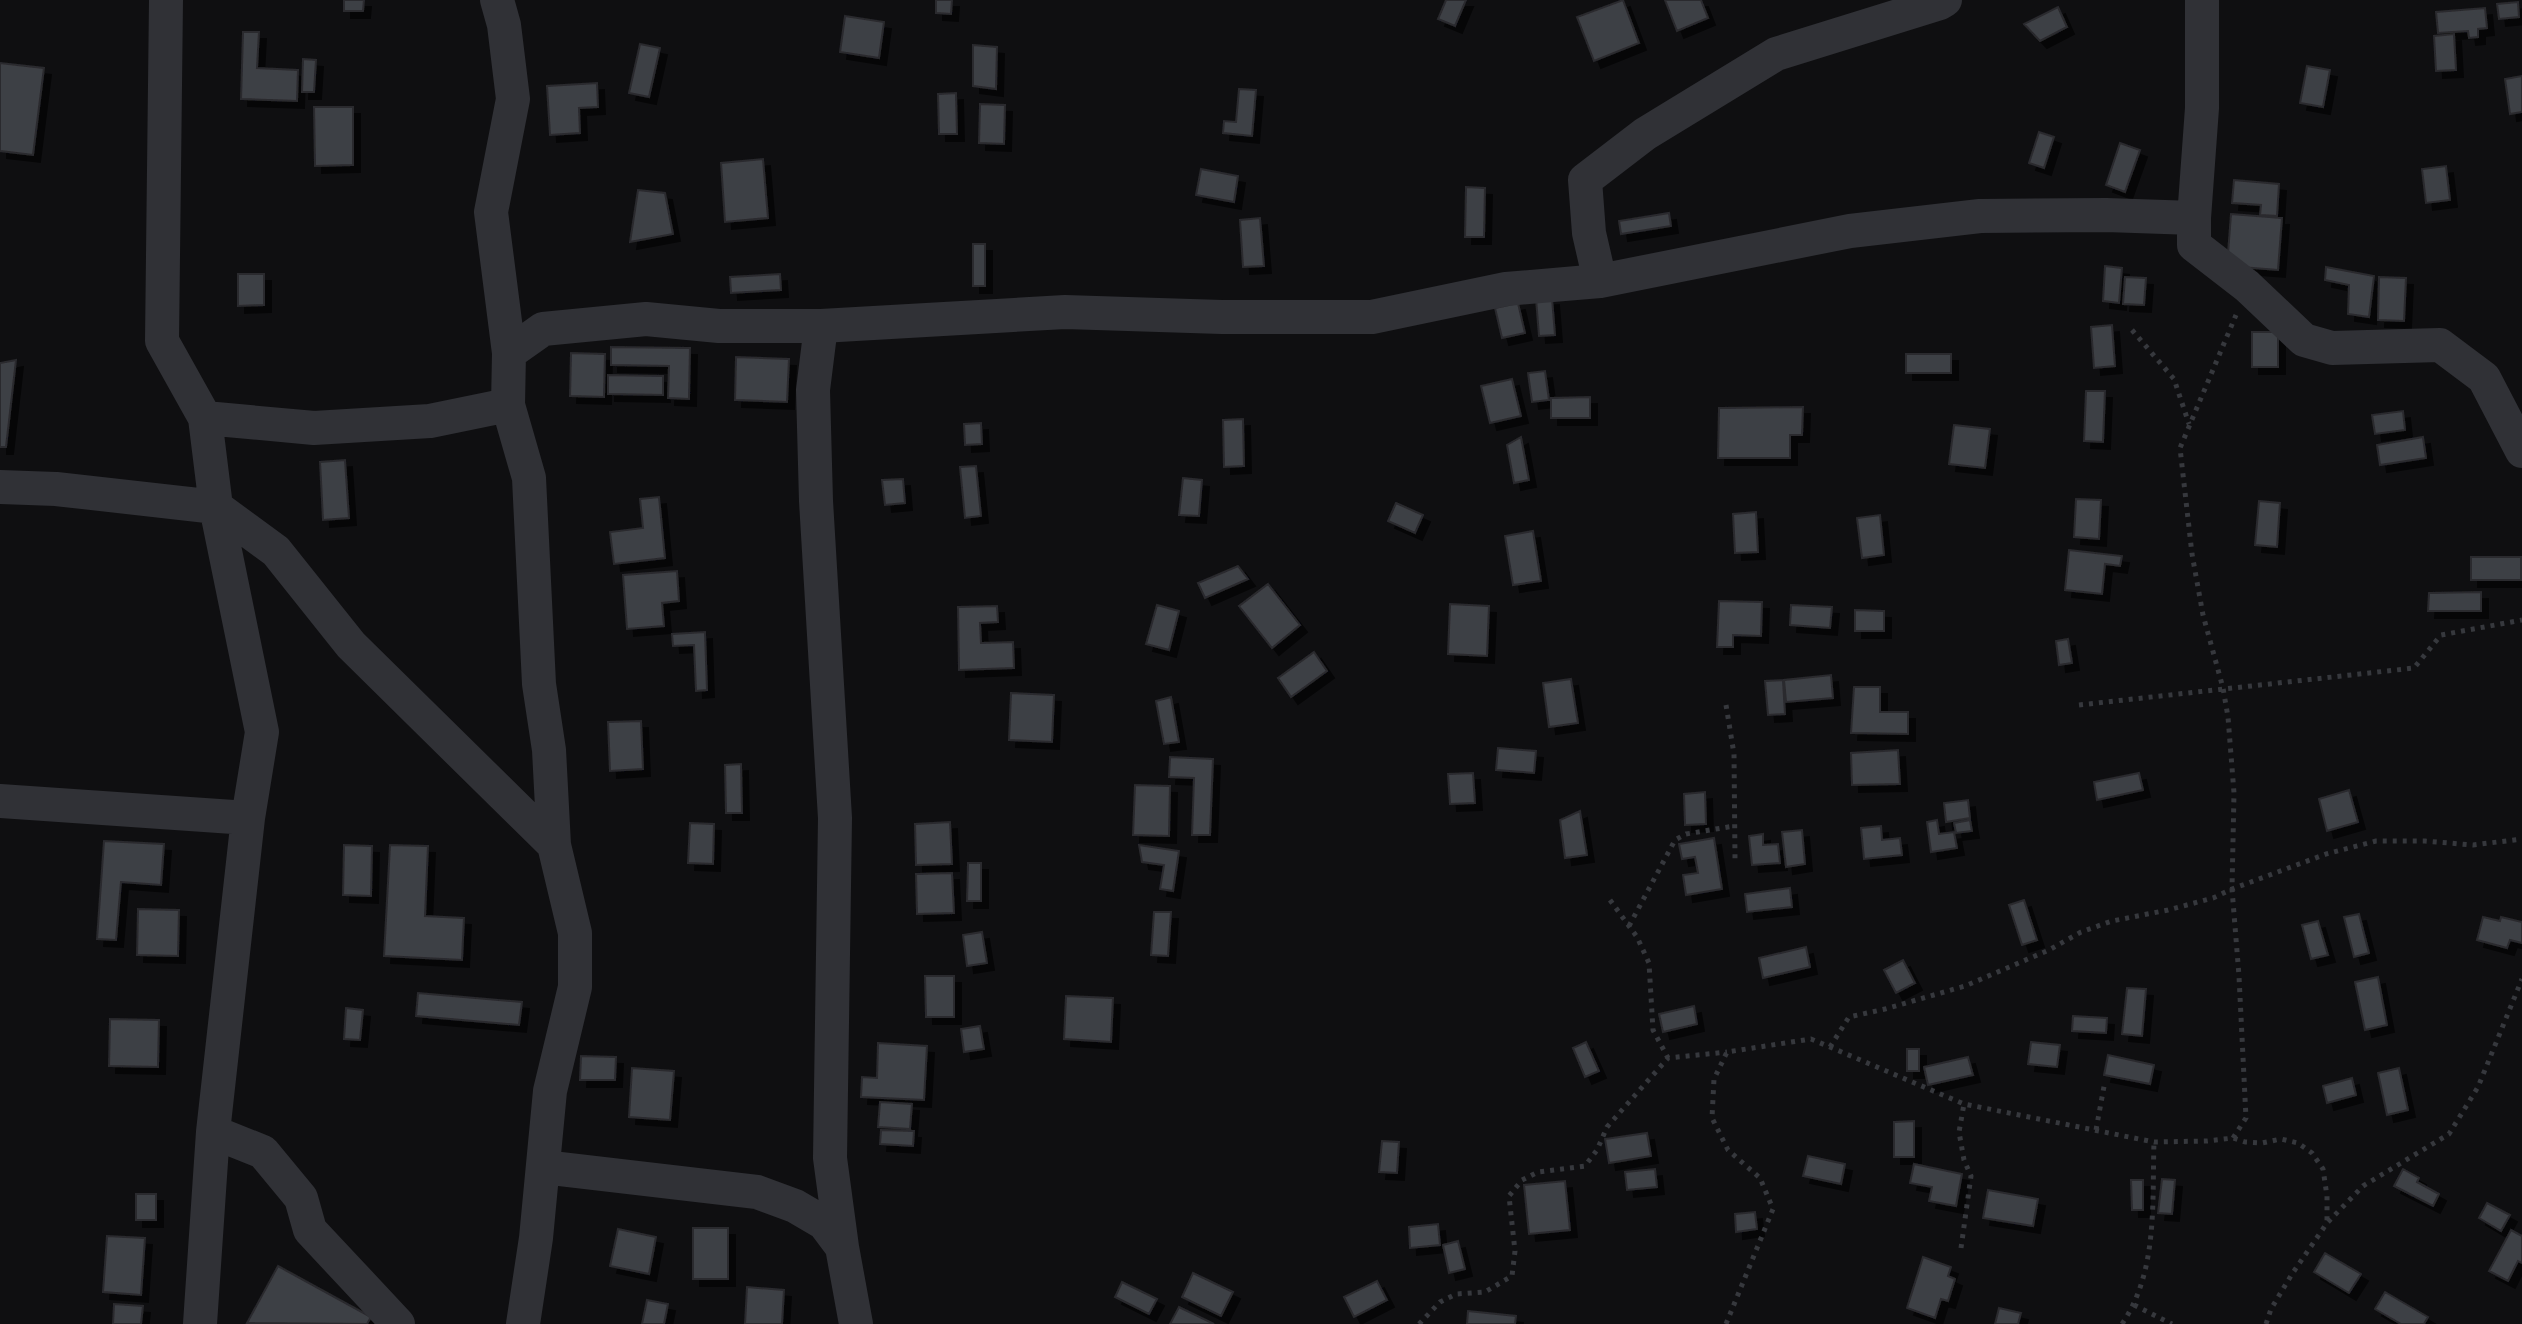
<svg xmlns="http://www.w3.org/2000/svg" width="2522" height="1324" viewBox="0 0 2522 1324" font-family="'Public Sans',sans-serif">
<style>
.building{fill:#3e3f44;stroke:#29292d;stroke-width:2;filter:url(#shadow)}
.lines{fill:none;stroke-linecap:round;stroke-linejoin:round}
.path{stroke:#36383d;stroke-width:5;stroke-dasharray:4 6;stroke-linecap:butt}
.street{stroke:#303136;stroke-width:34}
</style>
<defs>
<filter id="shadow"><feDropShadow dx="7" dy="7" stdDeviation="0" flood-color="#0009"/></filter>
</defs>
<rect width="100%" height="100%" fill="#0f0f11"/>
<path class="building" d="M344,0H364L363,11H344Z
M936,0H952L951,14L936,13Z
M1446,0H1466L1455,26L1438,19Z
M1623,0L1639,43L1594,61L1577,17Z
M1665,0H1701L1708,18L1677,31Z
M2518,2L2519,17L2499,19L2497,4Z
M2058,7L2067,27L2040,41L2024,24Z
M2485,8L2487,28L2478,29V37L2469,38L2468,31L2438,33L2436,12Z
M845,16L884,22L879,58L840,52Z
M243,32H259L257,68L298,70L297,101L241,99Z
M2454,34L2456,70L2436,71L2434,36Z
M640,44L660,48L649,97L629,93Z
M973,45L997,47L996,89L973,86Z
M303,59L316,60L314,92H302Z
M0,63L44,68L33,155L0,151Z
M2307,66L2330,70L2323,107L2300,103Z
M2522,76V112L2510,114L2505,79Z
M597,83L598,107L579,108L580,133L550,135L547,86Z
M1239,89L1256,90L1252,136L1223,133L1224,121L1236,122Z
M956,93L957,134H939L938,94Z
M980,104L1005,105L1004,144L979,143Z
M314,107H353V165L315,166Z
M2039,132L2054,137L2044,168L2029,163Z
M2120,143L2140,150L2125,192L2106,185Z
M763,159L768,218L725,222L721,163Z
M2446,166L2450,200L2426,203L2422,169Z
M1201,169L1238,176L1234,202L1196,195Z
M2234,180L2279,184L2277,216L2260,215L2261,205L2232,203Z
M1466,187L1485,188L1484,237H1465Z
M638,190L665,193L673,234L630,242Z
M1669,213L1671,226L1621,234L1619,221Z
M2231,214L2282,218L2278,270L2227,266Z
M1260,218L1264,266L1243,267L1240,220Z
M973,244H985V286H973Z
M2105,266L2122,268L2119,303L2103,301Z
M2326,267L2374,276L2369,317L2348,314L2349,285L2325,280Z
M238,274H264V305L238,306Z
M780,274L781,290L731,293L730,277Z
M2125,277L2146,278L2144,305L2123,304Z
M2379,277L2406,278L2404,321L2378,320Z
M1552,298L1555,335L1539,336L1536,299Z
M1518,303L1525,333L1502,338L1495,308Z
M2112,325L2115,366L2094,368L2091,327Z
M2252,332H2278V367H2252Z
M611,347L690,348L689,399L668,398L669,366L611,365Z
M571,353L605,354L604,397L570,396Z
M1906,354H1951V373H1906Z
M736,357L789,359L787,402L735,400Z
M16,360L6,447H0V363Z
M1545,371L1549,400L1532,402L1528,373Z
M608,375L663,376V395L608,394Z
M1512,379L1521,416L1490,423L1481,386Z
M2086,391H2105L2103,442L2084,441Z
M1590,397V418H1551V398Z
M1803,407L1802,435H1790V458H1718L1719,408Z
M2403,411L2405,430L2375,434L2372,415Z
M1243,419L1244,466L1224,467L1223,420Z
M981,423L982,444L965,445L964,424Z
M1954,425L1990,429L1985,468L1949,464Z
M1521,437L1529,480L1514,483L1507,445Z
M2423,437L2426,458L2380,465L2377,445Z
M345,460L349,518L323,520L320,462Z
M976,466L981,516L965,518L960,467Z
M1183,478L1202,480L1199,516L1179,515Z
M903,479L905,503L885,505L882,480Z
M659,497L665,558L614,564L610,532L643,528L640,499Z
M2076,499L2101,500L2099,539L2074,537Z
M2259,501L2280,503L2277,547L2255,545Z
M1396,503L1423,515L1415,533L1388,521Z
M1756,512L1758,552L1735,553L1733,514Z
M1880,515L1884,555L1862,558L1857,518Z
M1533,531L1541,581L1513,585L1505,536Z
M2069,550L2122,556L2120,566L2105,564L2102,594L2065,590Z
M2471,557H2521V580H2471Z
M1238,566L1248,579L1205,598L1198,583Z
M677,571L679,601L662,603L664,626L627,629L623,575Z
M1268,584L1300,625L1272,648L1239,606Z
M2481,592V611H2428L2429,593Z
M1719,601L1762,602L1761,636L1733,635V647H1717Z
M1450,604L1489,606L1487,656L1448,654Z
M1157,605L1179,611L1169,650L1146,644Z
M1791,605L1832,607L1830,628L1790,625Z
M997,606L998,622L980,623L981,643L1013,642L1014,668L959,670L958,607Z
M1855,610L1884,611V631H1855Z
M705,632L707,690L696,691L694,645L673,646L672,634Z
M2068,639L2072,663L2059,665L2056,641Z
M1314,652L1327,671L1291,697L1278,678Z
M1831,675L1833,698L1786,702L1784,680Z
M1571,679L1578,723L1549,727L1543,683Z
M1783,680L1785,714L1768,715L1765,681Z
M1854,687H1880V712H1908V734L1851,733Z
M1011,693L1054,695L1052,742L1009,740Z
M1171,697L1179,742L1164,744L1156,701Z
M641,721L643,769L610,771L608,722Z
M1498,748L1536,751L1534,773L1496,770Z
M1898,750L1900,784L1852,785L1851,753Z
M1170,757L1213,759L1210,835H1192L1194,778L1169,777Z
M741,764L742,813H726L725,765Z
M1473,773L1475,803L1450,804L1448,774Z
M2139,773L2143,790L2097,800L2094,782Z
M1135,785L1170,786L1169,836L1133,835Z
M2349,790L2358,822L2327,831L2319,799Z
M1705,792L1706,824L1685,825L1684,794Z
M1968,800L1970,818L1946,822L1944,803Z
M1580,811L1587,855L1565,858L1560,820Z
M1937,820L1939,834L1954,832L1957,848L1931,852L1927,822Z
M1970,820L1972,831L1956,833L1954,823Z
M950,822L952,864L916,865L915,824Z
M690,823L714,824L713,864L688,863Z
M1881,826L1882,840L1900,838L1902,855L1864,859L1861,828Z
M1802,830L1805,864L1786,867L1782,832Z
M1763,834V845L1778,844L1780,863L1752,865L1749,836Z
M1714,838L1722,889L1686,895L1683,875L1698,873L1695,857L1682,859L1679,844Z
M104,841L164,844L161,885L121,882L116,940L97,939Z
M344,845L372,846L371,896L343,895Z
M390,845L428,846L425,916L464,918L462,960L384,956Z
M1139,845L1179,851L1173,891L1160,889L1164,865L1142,862Z
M968,863H981V901H967Z
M952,873L954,913L917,914L916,874Z
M1790,888L1792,907L1747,912L1745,894Z
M2024,900L2037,940L2022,945L2009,905Z
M138,909L179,910L178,956L137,955Z
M1154,912H1171L1168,956L1151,955Z
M2359,914L2369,953L2354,957L2344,917Z
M2483,917L2500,921L2501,917L2522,922V943L2510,940L2507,948L2477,940Z
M2318,921L2328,955L2311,959L2302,925Z
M982,932L987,963L967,966L963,935Z
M1806,947L1810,967L1763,978L1759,958Z
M1903,960L1915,983L1896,993L1884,970Z
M925,976H954V1017H926Z
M2378,977L2387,1025L2365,1030L2355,982Z
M2127,988L2146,989L2142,1036L2122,1034Z
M418,993L522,1002L519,1025L416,1016Z
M1066,996L1113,998L1111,1042L1064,1039Z
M1694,1006L1697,1024L1663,1032L1659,1014Z
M346,1008L363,1010L360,1040L344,1039Z
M2073,1016L2107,1018L2106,1033L2072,1031Z
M110,1019L159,1020L158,1067L109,1066Z
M980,1026L984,1049L964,1052L961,1029Z
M1586,1042L1599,1071L1585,1077L1573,1048Z
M2031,1042L2060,1045L2057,1067L2028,1064Z
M878,1043L927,1046L924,1100L861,1097L862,1077L877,1078Z
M1907,1049H1919V1071H1907Z
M2108,1055L2154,1065L2150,1084L2104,1075Z
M581,1056L616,1057L615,1080H580Z
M1968,1057L1973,1075L1928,1085L1924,1067Z
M632,1068L674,1071L670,1120L629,1117Z
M2399,1068L2408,1110L2387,1115L2378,1073Z
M2352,1078L2356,1095L2327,1103L2323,1086Z
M880,1102L912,1104L910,1129L878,1127Z
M1914,1121V1157H1894V1122Z
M881,1130L914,1131L913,1146L880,1144Z
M1647,1133L1651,1156L1609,1163L1605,1139Z
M1382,1141L1399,1142L1397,1173L1379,1172Z
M1808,1156L1845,1164L1841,1184L1803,1176Z
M1914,1164L1962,1174L1956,1206L1929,1201L1932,1187L1910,1183Z
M1655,1169L1657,1187L1627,1190L1625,1172Z
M2403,1169L2419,1178L2417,1182L2439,1194L2433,1206L2394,1186Z
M2162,1179L2175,1180L2172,1214L2158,1213Z
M2131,1180H2143V1210H2132Z
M1565,1181L1570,1230L1529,1234L1524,1185Z
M1988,1190L2038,1199L2033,1226L1983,1218Z
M136,1194H156V1220H136Z
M2487,1203L2510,1215L2501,1231L2479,1218Z
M1755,1212L1757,1229L1736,1232L1735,1214Z
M1438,1224L1440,1245L1410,1248L1409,1227Z
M693,1228H728V1279H693Z
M618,1229L656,1237L649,1274L610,1266Z
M2511,1230L2522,1236V1263L2518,1261L2508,1281L2489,1271Z
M107,1236L145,1238L141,1295L103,1292Z
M1458,1241L1465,1269L1449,1273L1443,1245Z
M2325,1253L2361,1274L2349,1293L2314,1272Z
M1923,1257L1951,1267L1948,1276L1955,1279L1948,1301L1941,1299L1935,1318L1907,1308Z
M278,1266L371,1317L367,1324L247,1323Z
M1193,1273L1233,1292L1221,1316L1182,1297Z
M1377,1281L1387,1300L1354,1317L1344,1297Z
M1122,1282L1157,1299L1149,1314L1115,1297Z
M747,1287L784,1290L782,1324H745Z
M2385,1292L2428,1317L2424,1324H2401L2375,1309Z
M647,1300L668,1304L664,1324H642Z
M114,1304L143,1306L141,1324H113Z
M1179,1307L1214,1324H1170Z
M1999,1308L2021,1313L2018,1324H1995Z
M1468,1311L1516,1316L1515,1324H1467Z"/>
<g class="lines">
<path class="path" d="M2132,330L2174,379L2189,424
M1726,705L1734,754L1735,859
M2079,705L2414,668L2441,635L2522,620
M1610,900L1637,937L1649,963L1653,1030L1668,1058
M1629,926L1675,840L1686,834L1734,826
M1830,1047L1849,1017L1885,1009L1965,986L2049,950L2081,932L2112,921L2168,910L2213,898L2232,889L2326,854L2376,841H2425L2473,845L2522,839
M2096,1130L2105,1081
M2233,1138L2246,1118L2239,976L2232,889L2234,793L2228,717L2223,688L2203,615L2192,554L2180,448L2236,315
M1961,1248L1971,1176L1964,1160L1959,1132L1964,1104
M2134,1305L2172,1324
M1419,1324L1440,1302L1456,1294L1485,1292L1512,1276L1515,1251L1509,1196L1522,1180L1538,1172L1585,1166L1597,1150L1607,1127L1668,1058L1727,1052
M1726,1324L1773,1209L1760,1178L1728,1150L1712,1118L1714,1079L1727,1052L1811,1039L1964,1104L2154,1142L2207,1141L2233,1138L2245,1142L2262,1143L2281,1139L2298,1143L2312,1153L2323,1169L2327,1196V1223
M2122,1324C2158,1271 2152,1204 2154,1142
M2266,1324L2271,1309L2292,1274L2327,1223L2363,1186L2449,1134L2478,1087L2522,979"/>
<path class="street" d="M166,0L162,341L205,418L216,507L262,732L248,818
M497,0L504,25L513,99L491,212L509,353L508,405L529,478L539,684L549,750L554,845L575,933V987L550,1091L536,1238L523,1324
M2194,218L2202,108V0
M1600,281L1589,233L1585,180L1645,134L1776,54L1940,3L1945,0
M821,326L813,390L816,501L835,818L830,1158L842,1247L856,1324
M509,353L543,329L646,319L719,326H821L1065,312L1222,317H1372L1506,289L1600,281L1850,231L1980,216L2106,215L2194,218V245L2247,286L2304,340L2332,348L2440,345L2484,378L2522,451
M205,418L314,428L430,421L508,405
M0,487L56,489L216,507L276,551L351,645L554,845
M0,801L248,818L213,1132L200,1324
M213,1132L263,1152L301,1198L310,1230L398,1324
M543,1167L757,1192L795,1206L824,1223L842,1247"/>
</g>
</svg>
